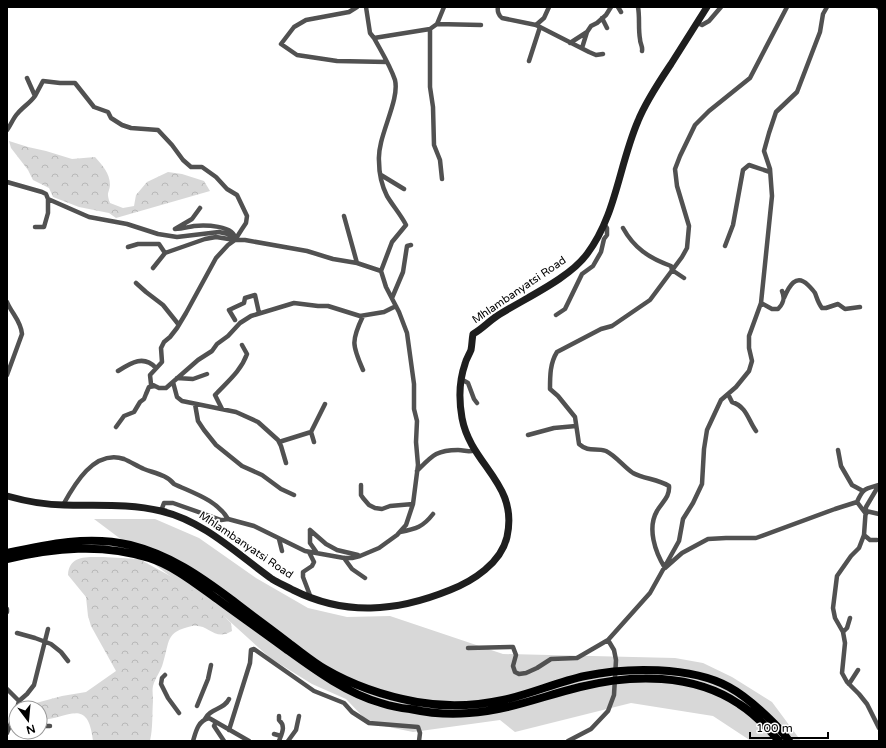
<svg xmlns="http://www.w3.org/2000/svg" width="886" height="748" viewBox="0 0 886 748" font-family="'Varela Round',sans-serif">
<style>
.green{fill:#d8d8d8}
.forest{fill:url(#forest-crowns)}
.lines{fill:none;stroke-linecap:round;stroke-linejoin:round}
.street{stroke:#515151;stroke-width:4.5}
.secondary{stroke:#1e1e1e;stroke-width:7}
.highway{stroke:#000;stroke-width:8}
.labels{text-anchor:middle;dominant-baseline:central;stroke-width:3.5;stroke-linejoin:round;paint-order:stroke}
.street-label{font-size:11px;fill:#000;stroke:#fff}
</style>
<defs>
<pattern id="forest-crowns" width="20" height="18" patternUnits="userSpaceOnUse"><rect width="20" height="18" fill="#d8d8d8"/><path d="M2 6a3 3 0 1 1 6 0M12 15a3 3 0 1 1 6 0" fill="none" stroke="#b8b8b8"/></pattern>
</defs>
<rect width="100%" height="100%" fill="#fff"/>
<path class="green" d="M94,519H155L199,538L256,578L308,608L347,617L390,616L503,654L675,658L703,663L732,677L772,702L801,741H751L713,716L631,703L515,732L500,720L413,732L369,723L346,699L312,684L270,658L226,618Z"/>
<path class="forest" d="M9,141L28,147L46,151L72,159L95,157C102,165 110,173 110,185C109,194 106,192 110,203L123,208L134,206L136,195L147,182L168,172L182,174L204,181L210,191L116,218L109,213L79,207L53,197L49,188L33,180L28,170L11,148Z
M103,557L139,559L172,577L201,596L226,618L231,623L232,631C214,642 209,623 192,626C165,632 170,641 163,663C161,671 155,678 153,686C152,690 153,696 153,701C152,715 153,728 150,741H93C88,696 68,719 40,720V708H29L36,703L62,696L86,692L116,671L91,626L88,616L86,597L68,575C69,555 87,557 103,557Z"/>
<g class="lines">
<path class="street" d="M357,7L349,12L306,20L294,27L281,44L297,55L337,61L387,62
M366,7L370,33L374,38L430,29L437,24L481,25
M498,7C497,11 499,16 502,18L536,25L589,52L596,55L603,54
M618,7L621,12
M638,7C640,18 638,28 640,39C640,44 643,46 642,51
M787,7L750,78L709,111L695,125L680,156L675,169L677,186L689,226L687,248L682,257L650,300L612,326L601,329L557,352C550,363 550,376 550,389L558,396L575,417L579,444C589,453 596,447 606,451C616,456 624,467 633,473C644,479 658,479 669,486C670,497 662,502 657,511C647,528 655,552 665,568L682,553L708,539L726,538H756L835,509L857,502L866,514
M878,7L879,8
M602,18L607,28
M697,23L702,25L709,21L721,7
M437,24L444,7
M536,25L544,18L549,7
M430,29V87L433,107L434,145L440,160L442,179
M374,38C381,51 390,65 395,80C400,101 377,137 379,161C379,172 382,186 387,196C393,206 401,215 406,225L392,242L381,271
M570,43L587,32
M582,48L587,32L591,26L597,23L606,15L611,7
M529,61L540,27
M27,78L35,96L43,81L60,83H75L94,107L108,112L111,118L122,125L131,128L158,130L172,145L183,160L191,167H202L216,177L227,189L237,195L247,216L246,223L242,229L235,240L228,245L216,258L186,313L177,328L170,337L164,342L161,348L162,362L150,375L151,384L159,388H166L198,360L212,351L217,344L228,336L240,323L251,316L294,303L318,306H328L360,316L384,312L396,306
M7,130C11,125 13,118 18,113C23,107 30,103 35,96
M381,175L404,189
M7,182L42,192L46,194L48,199L89,217L127,224L158,234L177,237L219,232L228,234L233,237L235,240
M200,208L192,219L175,229C182,229 188,227 194,226C204,225 235,225 235,239
M344,216L357,263
M35,227H44L48,213V199
M623,228C634,248 649,258 671,266L672,270L684,278
M725,246L733,225L743,170L749,165L770,172
M128,247L138,244H159L165,253
M153,268L165,253L205,239L216,237L235,240H245L307,251L333,259L357,263L381,271L386,287L399,312L407,333L414,384V409L417,421L416,442L418,465L413,504L406,525L397,535L379,548L360,556L352,558H344L305,551L254,526L228,519L221,520L173,503H164L161,511
M136,283L146,292L163,305L179,325
M392,298L403,272L407,246L411,245
M784,298C789,286 796,273 808,285C811,288 813,290 815,293C817,298 818,303 822,308H826L838,304L845,309L860,307
M7,302C12,314 21,321 22,334L7,375
M761,303L772,309H778C784,303 785,298 782,291
M556,315L565,309L582,274L593,266L601,252L604,239L607,235V228L604,224
M363,316C351,341 352,345 363,370
M235,320L229,310L244,303L245,298L255,295L259,313
M118,371C132,362 144,355 156,368
M177,378L193,379L207,374
M461,379L468,383L474,399L477,403
M173,382L177,397L182,401L236,412L258,422L278,440L281,446L286,463
M728,394L732,402C747,407 748,420 756,431
M195,404L198,421L204,430L216,445L242,466L262,475L281,489L294,495
M222,409L215,395C227,382 241,371 247,354L242,345
M116,427L124,416L134,412L140,402L144,399L146,394L149,387L155,386
M528,435L554,428L576,426
M279,442L311,432
M314,442L311,432L325,404
M838,450L841,466L852,485L863,491
M417,471C432,456 436,450 458,450C465,450 469,453 474,450
M361,485V495L363,498L369,505L375,508L382,509L390,506L413,504
M879,485L866,507L864,535L859,548L851,556L837,576L833,608L835,618L843,632L845,643L842,673L847,682L859,694L867,704L879,728
M857,502C863,488 865,489 879,485
M63,505C74,485 94,449 124,459C131,462 137,466 144,469C154,473 167,475 174,484C193,493 217,500 228,519
M866,511L879,514
M310,530L326,544L337,550L358,555
M310,530V543L317,553
M400,532C416,529 423,527 433,514
M864,535L870,540H877
M279,539L282,551
M309,552L314,562L312,566L303,572V577L311,598
M344,558L352,569L365,578
M7,609V612
M843,632L847,628L850,618
M17,633L35,638L51,644L61,652L68,661
M468,648L513,647L516,655L513,666L515,672L519,674L526,673L537,668L551,659L577,658L608,640L650,593L679,541L683,519L693,503L702,484L704,449L707,430L721,400L736,387L749,371L752,361L749,348V336L761,303L772,196L770,169L764,151L769,133L776,112L797,92L820,32L823,14L827,7
M165,675L162,678L161,684L168,698L179,713
M849,684L858,670
M7,689L19,701
M197,706L208,679L211,665
M17,708L19,701L27,694L34,685L48,629
M279,716V720C286,726 282,733 279,741
M205,719C210,708 224,710 229,699
M216,722L214,726L224,741
M40,726H50
M229,730L250,663L251,650L254,649L314,691L344,703L352,712L369,723L418,727L420,733L419,741
M7,733L16,710
M274,734L281,736
M193,741C196,731 198,721 209,718L249,741
M288,741L296,730L299,716
M568,741L591,729L608,711L614,695L616,660L614,650L608,640"/>
<path class="secondary" d="M7,496C25,501 45,505 64,505C96,506 129,503 161,511C204,521 237,554 272,579C278,583 286,586 293,590C345,616 396,612 450,590C473,581 501,563 507,537C519,483 471,466 462,418C459,401 459,381 465,364C466,359 469,355 471,350C472,345 472,339 473,334C482,329 488,322 497,316C523,299 569,279 587,254C616,216 619,165 638,121C646,101 659,82 671,64C683,45 695,26 707,7"/>
<path class="highway" d="M7,553C47,544 90,535 130,545C170,555 200,576 232,600C251,615 271,629 290,644C301,652 313,662 325,669C354,686 384,696 417,702C445,707 475,706 503,700C531,694 557,682 585,676C626,667 691,666 729,687C740,693 750,701 760,710C770,719 781,729 789,741
M7,559C54,548 102,543 149,558C174,566 196,584 217,599C240,616 263,632 286,649C315,670 346,693 381,703C390,706 400,708 410,709C429,713 449,715 469,713C507,711 543,696 580,687C632,674 693,673 739,704C755,714 767,727 779,741"/>
</g>
<g class="labels">
<g class="street-label">
<text transform="translate(519 290) rotate(-34)">Mhlambanyatsi Road</text>
<text transform="translate(246 545) rotate(34)">Mhlambanyatsi Road</text>
</g>
</g>
<rect width="886" height="748" fill="none" stroke="#000000" stroke-width="16"/>
<g transform="translate(28 720) rotate(164)"><circle r="19" fill="#ffffff" stroke="#999999"/>
<path d="M0-3L7 15L0 10L-7 15Z" fill="#000000"/>
<text y="-6" font-size="11" font-weight="bold" text-anchor="middle" fill="#000000">N</text>
</g>
<path d="M750 732v6h78v-6" fill="none" stroke="#000000" stroke-width="2"/>
<text x="756" y="732" font-size="12" fill="#000000" stroke="#ffffff" stroke-width="3" paint-order="stroke">100 m</text>
</svg>
